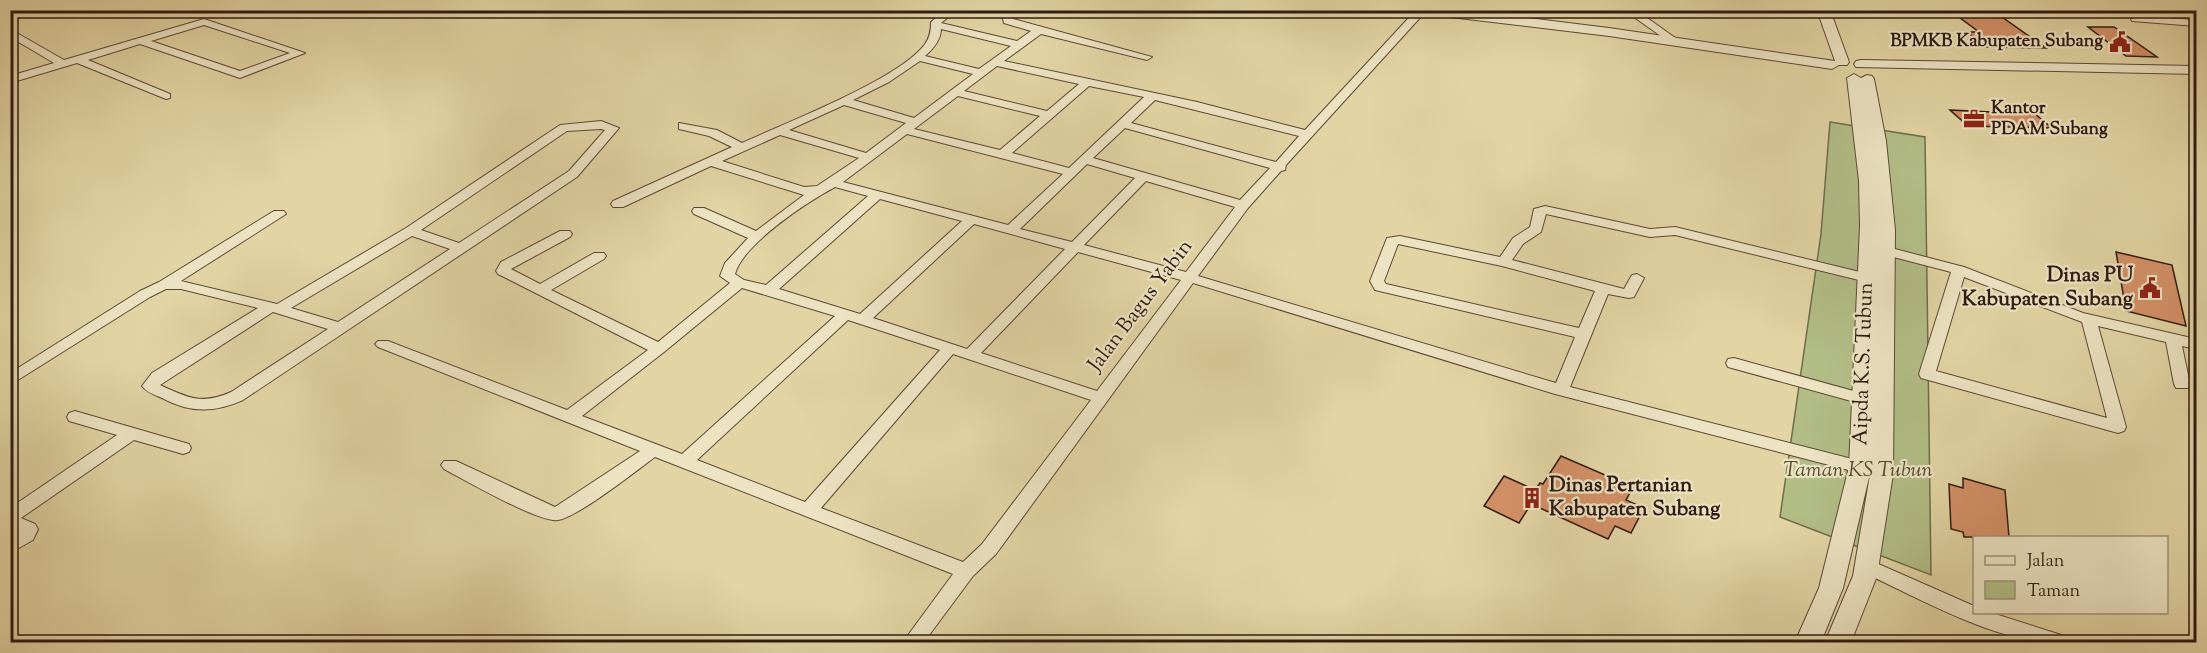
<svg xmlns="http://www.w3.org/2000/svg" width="2207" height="653" viewBox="0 0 2207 653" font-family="'Sorts Mill Goudy',serif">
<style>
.green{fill:#b2bd86;stroke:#706c4c;stroke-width:1.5}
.building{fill:#d49168;stroke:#2f1a12;stroke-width:1.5}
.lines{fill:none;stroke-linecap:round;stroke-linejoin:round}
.minor-casing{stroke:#5c4836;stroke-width:2}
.tertiary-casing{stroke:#5c4836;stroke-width:2}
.minor{fill:#ece3c3;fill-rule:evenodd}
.tertiary{fill:#ece3c3;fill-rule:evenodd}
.labels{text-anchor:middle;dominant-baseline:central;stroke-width:4.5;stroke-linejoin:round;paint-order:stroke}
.far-poi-label{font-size:18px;font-weight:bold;fill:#2f1a12;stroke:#ece3c3;text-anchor:end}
.poi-label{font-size:21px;font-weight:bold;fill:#2f1a12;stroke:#ece3c3;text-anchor:end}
.street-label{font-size:21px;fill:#2f1a12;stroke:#ece3c3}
.park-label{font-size:21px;font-style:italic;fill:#564b35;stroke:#ece3c3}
</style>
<rect width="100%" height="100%" fill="#e2d4a3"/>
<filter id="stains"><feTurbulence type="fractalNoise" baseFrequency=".00333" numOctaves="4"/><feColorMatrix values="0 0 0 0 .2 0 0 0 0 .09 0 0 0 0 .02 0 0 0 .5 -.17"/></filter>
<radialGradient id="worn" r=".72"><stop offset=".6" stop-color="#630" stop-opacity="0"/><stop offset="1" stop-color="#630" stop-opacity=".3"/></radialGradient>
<path class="green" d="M1830,122L1925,137L1931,575L1780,517L1821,234Z"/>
<path class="building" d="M1962,10H1992L2046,48L1987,47L1967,32H1979L1956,15H1968Z
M2088,27H2114L2157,57L2126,56Z
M1950,110L2035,114L2052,128L1968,126Z
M2116,252L2172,265L2186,326L2126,311Z
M1561,456L1633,487L1626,500L1644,508L1631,533L1615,526L1608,539L1531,504L1519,523L1484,506L1504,476L1535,490L1540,483L1543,484Z
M1963,478L2005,490L2009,537H1964L1963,532L1951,529L1949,484L1963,488Z"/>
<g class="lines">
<defs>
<path id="minor" d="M945,10H957L941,23L1017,41L1031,31L1004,23L1002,15L1006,10H1017L1012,16L1013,19L1152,57L1147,60L1041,34L1004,61L1197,102L1305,130L1416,10H1427L1286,165L1285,170L1281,171L1248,208L1198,276L1556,383L1575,337L1375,290L1370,281L1387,238L1400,236L1500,257L1513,238L1530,227L1534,209L1545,206L1650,229L1675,227L1872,275L1874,278L1867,282L1675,235L1650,237L1546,214L1541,232L1523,244L1512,260L1624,289L1632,275L1637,274L1644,278L1634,297L1629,298L1608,294L1570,387L1860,461L1866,463L1869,467L1866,471L1860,473L1555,394L1193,283L996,554L973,576L924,642H903L953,574L655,457C636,471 578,517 558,520C539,523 465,480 444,469L441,465L444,461H456L555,507L640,451L378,347L375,344L378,341H388L567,410L648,350L498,274L496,271L501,262L560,231H570L572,234L570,237L511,269L540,284L594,253H604L606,256L604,259L551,290L658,342L730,283L720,276L725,263L748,238L694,214L692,211L694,208H704L756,231L804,195L711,166L623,207H613L611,204L613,201L732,147L709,136L679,129V123L717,130L742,143C785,123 900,79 925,44C930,37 931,31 931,22ZM941,29L1011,46L979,69L925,56C933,49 941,40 941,29ZM920,61L973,74L914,118L853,100L889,82ZM997,66L1079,84L1047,111L964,91ZM1089,86L1144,97L1069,168L1012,153ZM958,96L1040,116L1000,150L914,129ZM1155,100L1299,136L1276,162L1131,123ZM844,105L906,123L866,153L789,130ZM1125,128L1270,168L1240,200L1093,158ZM907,134L1063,174L1008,225L843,182ZM780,135L859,158L817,186L804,187L722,161ZM1087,164L1135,178L1072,242L1020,229ZM1146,181L1235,207L1186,272L1084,245ZM835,187L868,196L766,285L744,280L735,274C743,244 807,202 835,187ZM880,199L962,221L860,314L779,289ZM974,224L1065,249L967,349L873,318ZM1398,244L1502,266L1595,291L1579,328L1386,284L1384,281ZM1078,252L1181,280L1097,391L981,353ZM742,288L835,316L682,454L582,416L664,352ZM848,320L940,350L805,502L697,460ZM953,354L1091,400L982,544L963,562L821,508Z
M1624,10H1636L1681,42L1672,44Z
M2136,16L2196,20V26L2132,21L2131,19Z
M204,19L305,53L240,78L140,44L88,60L170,94V98L166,99L77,63L10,83V76L54,63L10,37V29L64,60ZM204,25L290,53L240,71L151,41Z
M601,121L619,128L577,177L243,400C214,413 190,413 162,398C155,395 146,392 142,386L152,373L258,308L181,289H166L150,297L10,385V373L140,291L159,282L274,211H284L286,214L181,281L277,304L406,228L560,125ZM601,129L605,130L569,171L459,243L421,230L567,131ZM412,236L450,249L338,322L291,308ZM273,312L328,329L231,392C202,405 188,398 160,385Z
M1887,247L1964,267L2083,313L2196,339V349L2182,346L2190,384L2188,388H2176L2174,384L2166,342L2098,326L2126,427L2124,431L2118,433L1921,378L1919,374L1951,272L1882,254L1880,251ZM1964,277L2082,322L2107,418L1936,371Z
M1734,358L1868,395L1870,399L1868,403L1862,404L1728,367L1726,363L1728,359Z
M75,411L189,444L191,448L189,452L183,454L134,440L21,518L35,524L38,529L33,540L10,553V537L18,532L10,529V508L117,435L69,421L67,417L69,413Z
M1867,559L1974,606V612H1989L2058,634L2065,636L2068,642C2005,649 1918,597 1860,571L1858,566L1860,561Z"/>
<path id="tertiary" d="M1419,10H1462L1609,28L1835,61L1817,10H1830L1849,62L1847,65H1839L1832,69L1609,36L1425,14Z
M1861,60L2196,66V74L1856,67L1854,64L1856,61Z
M1854,74L1861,78L1867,75L1872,76L1874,79L1886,141L1895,230L1893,474L1877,576L1851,642H1825L1853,576L1871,469L1843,588L1821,642H1795L1819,588L1849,467L1860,226L1859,181L1847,78Z"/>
</defs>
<use href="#minor" class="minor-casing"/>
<use href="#tertiary" class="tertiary-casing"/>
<use href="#minor" class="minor"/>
<use href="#tertiary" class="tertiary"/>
</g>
<defs>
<symbol id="civic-bare" viewBox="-9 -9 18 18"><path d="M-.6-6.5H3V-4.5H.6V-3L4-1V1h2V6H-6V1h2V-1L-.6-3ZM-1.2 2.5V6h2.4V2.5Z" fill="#8f2418" stroke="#ece3c3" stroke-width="2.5" paint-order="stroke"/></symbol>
<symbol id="office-bare" viewBox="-9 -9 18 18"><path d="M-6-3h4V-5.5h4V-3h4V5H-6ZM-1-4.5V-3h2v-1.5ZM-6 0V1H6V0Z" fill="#8f2418" stroke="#ece3c3" stroke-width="2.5" paint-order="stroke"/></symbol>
<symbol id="building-bare" viewBox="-9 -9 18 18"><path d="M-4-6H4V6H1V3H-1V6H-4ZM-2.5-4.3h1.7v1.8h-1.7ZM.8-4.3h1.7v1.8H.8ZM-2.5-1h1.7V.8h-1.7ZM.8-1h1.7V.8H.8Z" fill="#8f2418" stroke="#ece3c3" stroke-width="2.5" paint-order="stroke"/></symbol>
</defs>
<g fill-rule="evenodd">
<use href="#civic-bare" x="2105" y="27" width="30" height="30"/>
<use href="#office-bare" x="1959" y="104" width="30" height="30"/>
<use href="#civic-bare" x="2135" y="273" width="30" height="30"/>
<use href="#building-bare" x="1517" y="483" width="30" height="30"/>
</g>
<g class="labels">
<g class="far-poi-label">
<text x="2103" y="42">BPMKB Kabupaten Subang</text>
<text x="1991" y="109" text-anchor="start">Kantor<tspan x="1991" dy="21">PDAM Subang</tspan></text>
</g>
<g class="poi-label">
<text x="2133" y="276">Dinas PU<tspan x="2133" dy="24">Kabupaten Subang</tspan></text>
<text x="1549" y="486" text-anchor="start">Dinas Pertanian<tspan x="1549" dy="24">Kabupaten Subang</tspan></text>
</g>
<g class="street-label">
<text transform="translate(1141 306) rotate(-53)">Jalan Bagus Yabin</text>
<text transform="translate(1864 364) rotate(-88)">Aipda K.S. Tubun</text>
</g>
<g class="park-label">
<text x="1858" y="471">Taman KS Tubun</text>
</g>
</g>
<rect width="2207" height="653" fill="none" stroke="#e2d4a3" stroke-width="36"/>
<rect x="12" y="12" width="2183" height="629" fill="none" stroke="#2f1a12" stroke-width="3"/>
<rect x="18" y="18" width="2171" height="617" fill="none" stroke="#2f1a12" stroke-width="1.5"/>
<rect x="1973" y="536" width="195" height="78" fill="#ece3c3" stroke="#a0937c" stroke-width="1.5"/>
<rect x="1985" y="556" width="30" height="9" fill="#ece3c3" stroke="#a0937c" stroke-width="1.5"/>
<text x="2027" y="566" font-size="18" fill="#2f1a12">Jalan</text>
<rect x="1985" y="581" width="30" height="18" fill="#b2bd86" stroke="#a0937c" stroke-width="1.5"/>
<text x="2027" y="596" font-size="18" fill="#2f1a12">Taman</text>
<rect width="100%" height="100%" filter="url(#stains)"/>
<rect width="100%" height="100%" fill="url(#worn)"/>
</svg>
